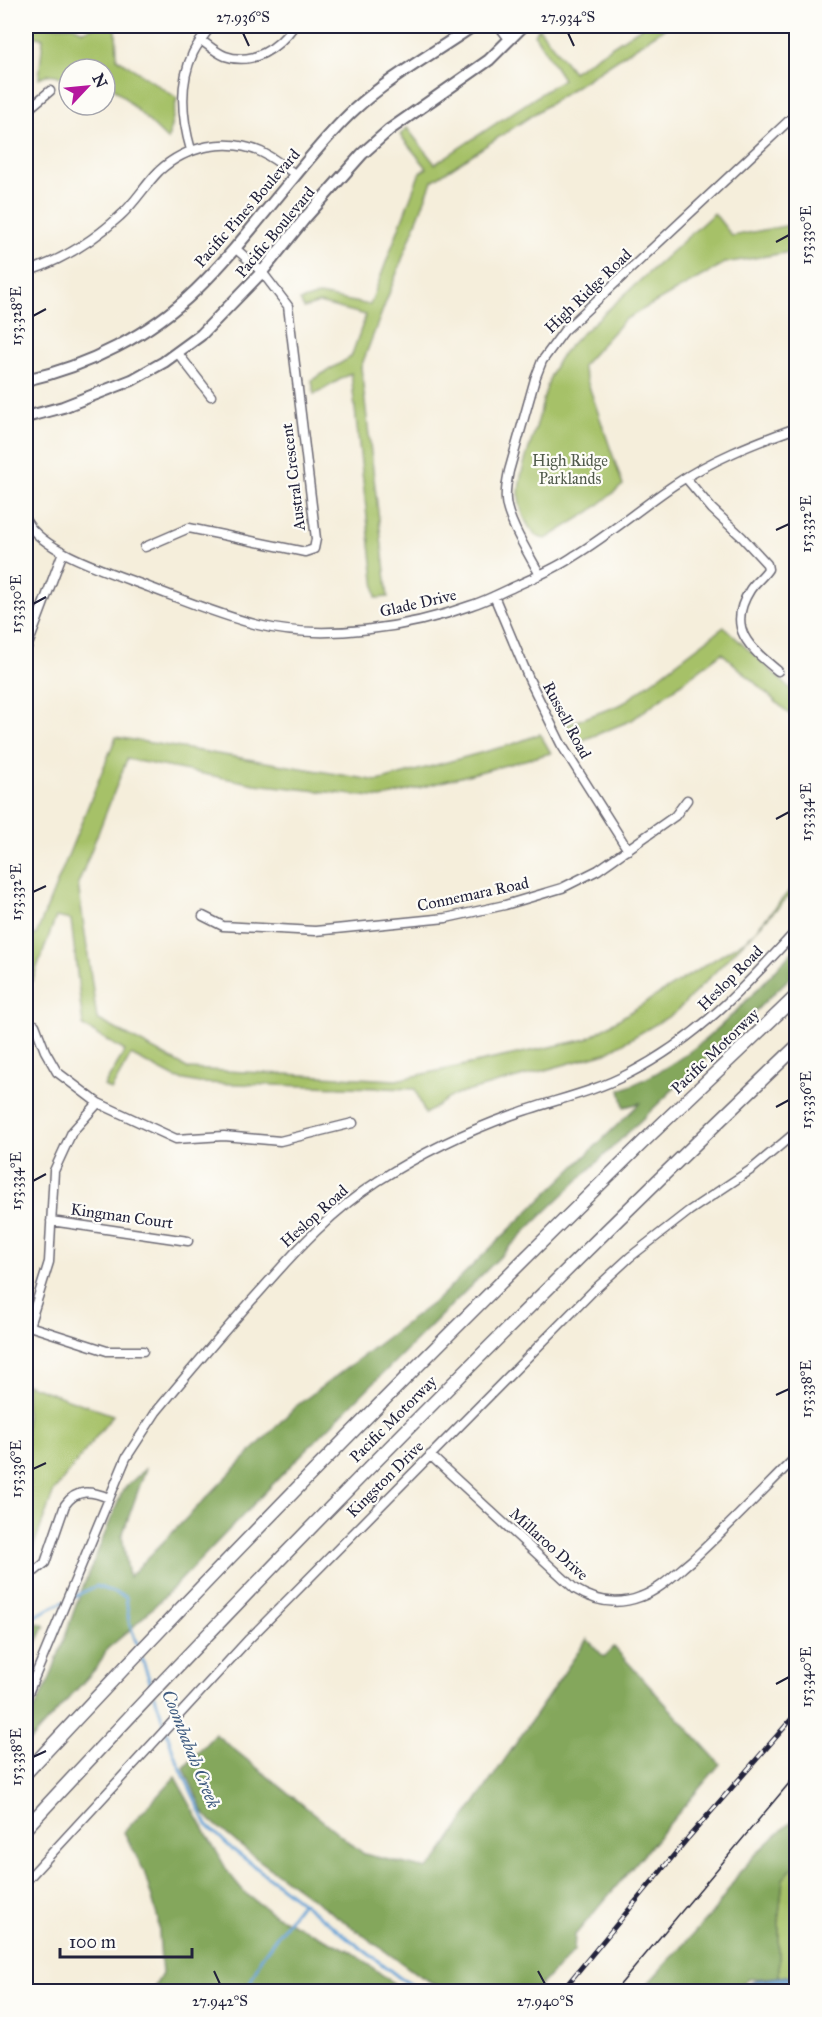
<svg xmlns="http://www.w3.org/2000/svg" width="822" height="2017" viewBox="0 0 822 2017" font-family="'IM FELL Great Primer',serif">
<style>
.green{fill:#a6c168;stroke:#647252;stroke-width:1.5}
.forest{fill:#84a75c;stroke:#53644c;stroke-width:1.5}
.water{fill:#63a0d4;stroke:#426188;stroke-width:1.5}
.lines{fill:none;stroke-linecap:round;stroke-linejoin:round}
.stream{stroke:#63a0d4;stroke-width:3}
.minor-casing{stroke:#6c6973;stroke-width:11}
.major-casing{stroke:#6c6973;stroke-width:14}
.highway-casing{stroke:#6c6973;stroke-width:15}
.minor{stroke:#fff;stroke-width:8}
.major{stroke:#fff;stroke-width:10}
.highway{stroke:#fff;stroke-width:12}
.tram{stroke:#22223b;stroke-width:1.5}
.rail-casing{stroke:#22223b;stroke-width:5}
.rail{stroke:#fdfcf7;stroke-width:3;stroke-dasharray:9;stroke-linecap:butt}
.ticks{fill:none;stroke:#22223b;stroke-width:2}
.labels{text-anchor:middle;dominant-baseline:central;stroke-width:4.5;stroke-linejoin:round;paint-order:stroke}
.street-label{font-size:16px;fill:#22223b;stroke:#fdfcf7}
.park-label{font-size:16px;fill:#505a4b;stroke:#fdfcf7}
.water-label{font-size:18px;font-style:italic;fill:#3f5b80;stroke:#fdfcf7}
.neatline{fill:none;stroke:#22223b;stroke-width:2}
.ticks-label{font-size:15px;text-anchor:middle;fill:#22223b}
</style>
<rect width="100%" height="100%" fill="#fdfcf7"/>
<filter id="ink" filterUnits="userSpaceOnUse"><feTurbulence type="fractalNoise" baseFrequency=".0167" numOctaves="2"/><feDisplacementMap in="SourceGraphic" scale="12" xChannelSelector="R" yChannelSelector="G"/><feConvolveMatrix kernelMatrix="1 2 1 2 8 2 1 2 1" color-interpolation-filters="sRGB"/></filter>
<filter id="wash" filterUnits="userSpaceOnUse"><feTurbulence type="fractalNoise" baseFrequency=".008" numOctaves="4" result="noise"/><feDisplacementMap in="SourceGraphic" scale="24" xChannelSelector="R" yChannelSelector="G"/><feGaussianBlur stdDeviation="1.35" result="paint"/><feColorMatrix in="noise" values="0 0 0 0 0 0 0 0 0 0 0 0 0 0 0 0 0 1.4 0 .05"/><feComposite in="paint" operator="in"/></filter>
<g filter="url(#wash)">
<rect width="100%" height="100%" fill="#f5eedb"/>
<path class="green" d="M26,26H73L83,31C96,26 104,24 116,29L117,58L177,98L168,140L105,79V69H69V82L67,83C59,73 50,72 39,78L43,38L26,36Z
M643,26H668L432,181L361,367L388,597L376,598L351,373L314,395L312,380L351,357L366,315L319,303L304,308L300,301L319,295L370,305L420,172L427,168L400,135L407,128L435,164L563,79L534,34L539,28L573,72Z
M714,213L732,236L796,224V251L725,263L624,320L582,366L623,485L591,511L546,539C530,538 519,510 519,496C519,472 530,447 537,424C543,403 547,378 559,359C564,351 571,345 577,338Z
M724,627L796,694V720L722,653L632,720L576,743L566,725L622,704Z
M540,734L551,753L381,798L255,784L127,759L78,884L97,1019L189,1069L396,1080L587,1039L749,938L796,883V889L675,1013L606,1053L452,1096L425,1114L415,1089L199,1083L175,1078L131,1055L111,1090L104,1086L125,1051L83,1026L71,920L56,917L32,981L26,983V963L31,950L26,944V933L36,935L116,737L378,781L513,744Z
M26,1384L113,1415L54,1491L26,1567Z
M796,1864V1975L779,1977V1915L783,1878Z"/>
<path class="forest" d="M796,948V972L546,1211L300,1456L171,1590L131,1629L107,1649L98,1666L26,1745V1724L49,1681L80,1594L123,1490L146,1468L122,1536L129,1577L295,1407L438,1299L640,1103L624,1107L620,1090C698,1060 740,1007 796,948Z
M38,1623L45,1626L26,1664V1633Z
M587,1639L604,1657L614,1647L720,1764L575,1935L574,1951L535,1991H446L417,1974L249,1853L211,1821L204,1813L184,1768L215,1734L364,1854L426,1869L435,1862Z
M175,1777L228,1872L245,1893L273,1914L350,1951L404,1991H152L162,1974L158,1919L144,1871L124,1832Z
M796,1817V1864L783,1879L779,1915V1977L749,1979L729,1991H641L715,1910L739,1873L755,1855Z"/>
<path class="water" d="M796,1975V1991H736L756,1980Z"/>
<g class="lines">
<path class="stream" d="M69,1599L96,1586L126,1597L129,1622L138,1647
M26,1623L33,1617L63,1602
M141,1656L152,1687
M155,1696L174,1754L207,1825L232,1849L400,1978L424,1992
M246,1992L261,1958L302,1902"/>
</g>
</g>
<g filter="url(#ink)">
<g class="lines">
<defs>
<path id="minor" d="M499,26L510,40
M201,40C209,46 217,53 225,56C253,66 278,48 294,26
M26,111L50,91
M191,150C182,119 179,83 193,53C198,43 205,34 211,26
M26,272C60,261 93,241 120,216C135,203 145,185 159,171C186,146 227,137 261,152C274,158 285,167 296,175
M177,352L211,396
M686,478L712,509L742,537L767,564L768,569C763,577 755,582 750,590C726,628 749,647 778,671
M26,521C45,554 116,574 151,588C186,601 222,616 258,625C323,641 410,628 472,605C488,600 502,592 518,585C537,576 557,568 574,556C609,535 640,508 674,485C711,460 754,443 796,428
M145,547L189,528L305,552L314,549L316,539L288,306L262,272L235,248
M540,575C530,556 507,520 506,500C505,490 507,481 509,471L535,379L542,361L564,331L796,114
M494,596L529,679L561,744L628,850
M26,650L63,552
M203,916L223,926L315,931L446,918L505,905L562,888L598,870L675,816L687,800
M35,1025L45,1051L57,1072L98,1103L176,1139L224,1136L280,1141L353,1123
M51,1221L188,1241
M26,1325L107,1351H143
M29,1326L49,1262L54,1171L72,1132L98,1103
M430,1455L575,1589C596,1602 617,1606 640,1597C660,1590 676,1573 692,1560C728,1527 762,1491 796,1457
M26,1573L35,1571L45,1563L65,1505C77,1488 92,1491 109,1498
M26,1698L126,1458L156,1412L176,1388C204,1355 233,1321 262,1289C297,1249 333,1210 378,1181C420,1154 465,1132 512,1115C550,1101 592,1093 628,1074C698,1038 744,988 796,931
M26,1881L249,1639L593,1291L630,1257L689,1211L752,1169L796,1132"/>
<path id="major" d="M26,380C88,366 150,335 196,290C232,255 262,215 294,177C313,154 332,130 355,109C390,77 434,53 473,26
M26,417L63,407L132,380L164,362L201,335L262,272L306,217L362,154L389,130L489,60L523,26"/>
<path id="highway" d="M26,1773C224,1559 429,1352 637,1148C690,1096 744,1047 796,996
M26,1828C274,1559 532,1300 796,1047"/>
</defs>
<use href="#minor" class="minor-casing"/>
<use href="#major" class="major-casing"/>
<use href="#highway" class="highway-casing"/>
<use href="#minor" class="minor"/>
<use href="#major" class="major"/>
<use href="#highway" class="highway"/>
<path class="tram" d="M614,1992L796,1775"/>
<defs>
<path id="rail" d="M561,1992L688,1838L796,1714"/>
</defs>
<use href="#rail" class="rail-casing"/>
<use href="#rail" class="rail"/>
</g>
</g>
<path class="ticks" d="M243,33L249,46M568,33L574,46M776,242L789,235M33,316L46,309M776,530L789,524M33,604L46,597M776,819L789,812M33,892L46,886M776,1107L789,1100M33,1181L46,1174M776,1395L789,1389M33,1469L46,1463M776,1684L789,1677M33,1757L46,1751M214,1971L220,1984M538,1971L545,1984"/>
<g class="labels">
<g class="street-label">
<text transform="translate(247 208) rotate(-49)">Pacific Pines Boulevard</text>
<text transform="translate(275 232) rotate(-50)">Pacific Boulevard</text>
<text transform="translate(588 291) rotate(-44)">High Ridge Road</text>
<text transform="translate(293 477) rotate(-97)">Austral Crescent</text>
<text transform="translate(418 603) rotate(-13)">Glade Drive</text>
<text transform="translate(567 720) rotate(62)">Russell Road</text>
<text transform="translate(473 894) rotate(-12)">Connemara Road</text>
<text transform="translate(730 978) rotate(-45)">Heslop Road</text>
<text transform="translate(715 1051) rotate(-44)">Pacific Motorway</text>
<text transform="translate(122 1216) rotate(8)">Kingman Court</text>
<text transform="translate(314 1216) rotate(-42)">Heslop Road</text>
<text transform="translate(393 1419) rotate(-45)">Pacific Motorway</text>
<text transform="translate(385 1479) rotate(-45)">Kingston Drive</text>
<text transform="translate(549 1544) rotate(42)">Millaroo Drive</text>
</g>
<g class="park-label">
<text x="570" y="460">High Ridge<tspan x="570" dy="18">Parklands</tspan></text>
</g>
<g class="water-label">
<text transform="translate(191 1749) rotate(68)">Coombabah Creek</text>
</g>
</g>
<rect width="822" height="2017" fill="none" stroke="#fdfcf7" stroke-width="66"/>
<g transform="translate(87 87) rotate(64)"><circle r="28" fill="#fdfcf7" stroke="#a5a5ac" stroke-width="1.5"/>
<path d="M0-4.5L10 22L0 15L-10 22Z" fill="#b5179e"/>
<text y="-9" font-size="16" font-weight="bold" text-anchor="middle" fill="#22223b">N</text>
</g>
<path d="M60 1948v9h132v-9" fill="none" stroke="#22223b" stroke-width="3"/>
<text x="69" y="1948" font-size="18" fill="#22223b" stroke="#fdfcf7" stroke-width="4.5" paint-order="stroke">100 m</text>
<rect x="33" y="33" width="756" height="1951" class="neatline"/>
<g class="ticks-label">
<text x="243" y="22">27.936°S</text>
<text x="568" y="22">27.934°S</text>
<text transform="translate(806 235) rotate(-90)" y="5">153.330°E</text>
<text transform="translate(16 316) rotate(-90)" y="5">153.328°E</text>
<text transform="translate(806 524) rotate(-90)" y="5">153.332°E</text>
<text transform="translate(16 604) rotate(-90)" y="5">153.330°E</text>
<text transform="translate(806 812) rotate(-90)" y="5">153.334°E</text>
<text transform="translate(16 892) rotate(-90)" y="5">153.332°E</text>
<text transform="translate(806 1100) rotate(-90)" y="5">153.336°E</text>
<text transform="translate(16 1181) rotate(-90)" y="5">153.334°E</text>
<text transform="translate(806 1389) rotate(-90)" y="5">153.338°E</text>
<text transform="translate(16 1469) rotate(-90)" y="5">153.336°E</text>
<text transform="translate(806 1677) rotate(-90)" y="5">153.340°E</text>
<text transform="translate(16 1757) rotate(-90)" y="5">153.338°E</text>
<text x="220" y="2006">27.942°S</text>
<text x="545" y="2006">27.940°S</text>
</g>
</svg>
